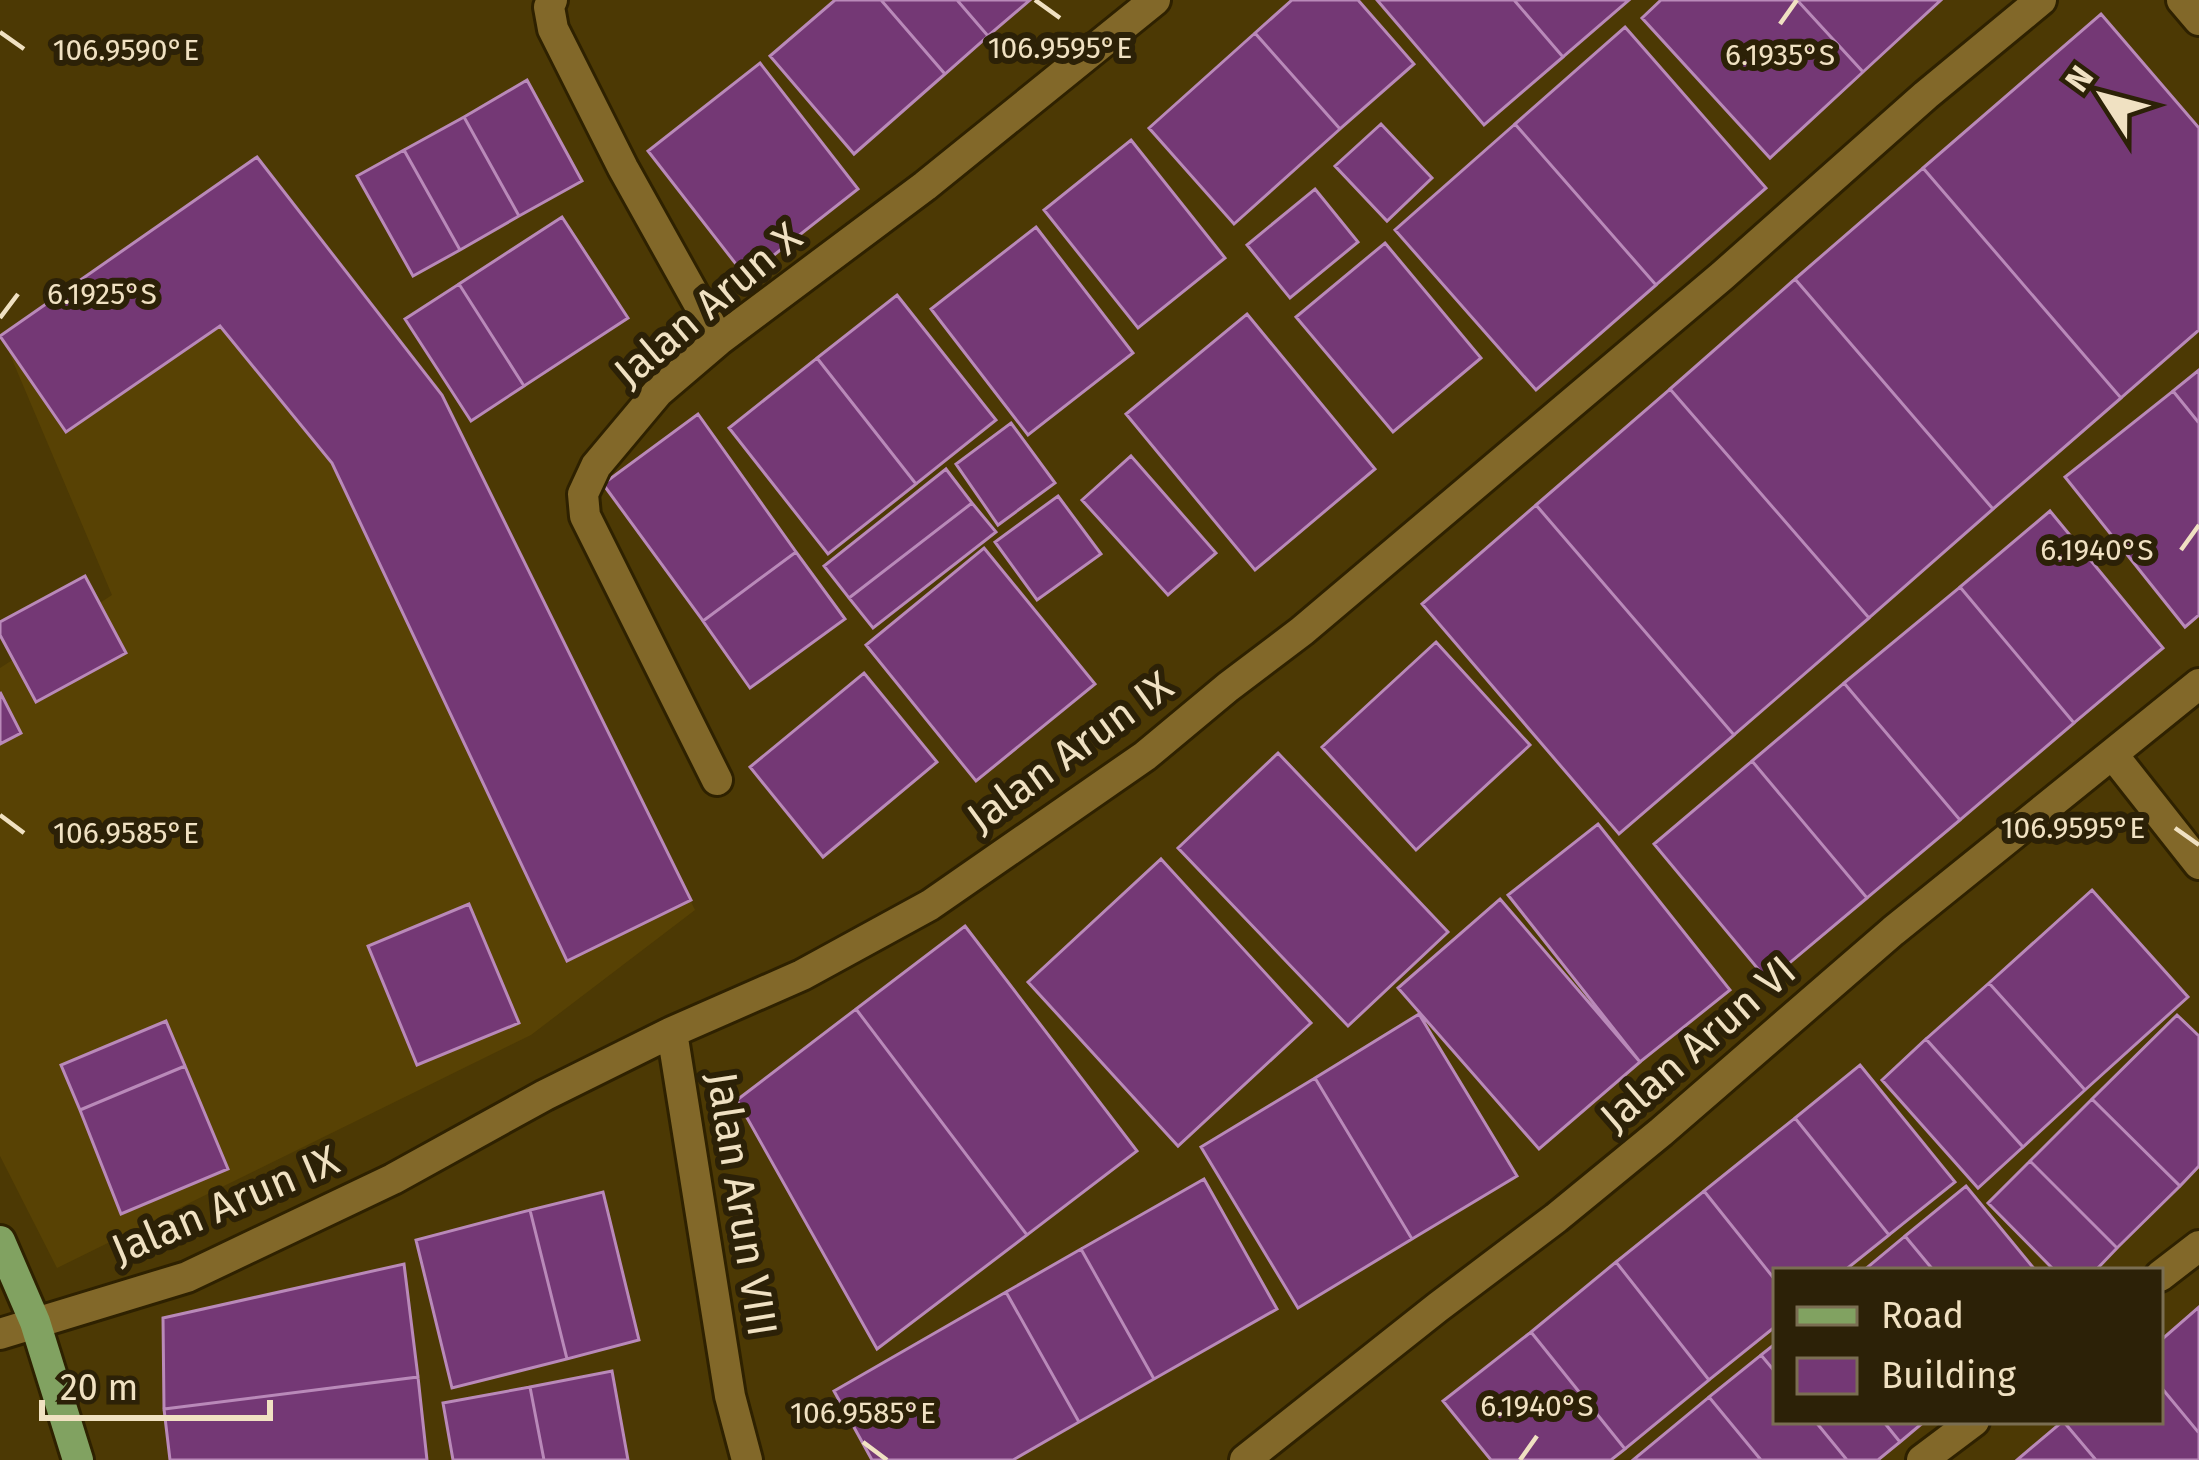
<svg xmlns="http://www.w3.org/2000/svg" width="2199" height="1460" viewBox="0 0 2199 1460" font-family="'Fira Sans',sans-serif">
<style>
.built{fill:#584204}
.building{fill:#743875;stroke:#b989b9;stroke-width:3}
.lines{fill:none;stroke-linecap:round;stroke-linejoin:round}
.minor-casing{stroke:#2e2100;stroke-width:36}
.primary-casing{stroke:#2e2100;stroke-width:36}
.minor{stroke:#826829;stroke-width:30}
.primary{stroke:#81a261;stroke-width:30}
.ticks{fill:none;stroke:#f0e1c2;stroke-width:4.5}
.labels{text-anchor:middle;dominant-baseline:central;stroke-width:12;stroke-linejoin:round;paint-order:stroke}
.street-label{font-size:42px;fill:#f0e1c2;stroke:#2c2107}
.ticks-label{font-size:30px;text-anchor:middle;fill:#f0e1c2;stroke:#2c2107;stroke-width:12;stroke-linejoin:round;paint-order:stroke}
</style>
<rect width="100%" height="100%" fill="#4c3904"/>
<path class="built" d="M233,179L437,385L695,910L531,1035L57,1268L0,1156V668L112,595L3,338Z"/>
<path class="building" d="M835,0H881L945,74L854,154L770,56Z
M881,0H957L988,36L945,74Z
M957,0H1030L988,36Z
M1292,0H1358L1414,64L1340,129L1255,33Z
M1377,0H1514L1563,57L1484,125Z
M1514,0H1629L1563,57Z
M1661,0H1797L1863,72L1770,158L1642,18Z
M1797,0H1941L1863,72Z
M2101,14L2199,128V330L2121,398L1923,168Z
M1625,27L1766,188L1656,285L1515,124Z
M1255,33L1340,129L1234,224L1149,128Z
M760,63L858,189L746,277L648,151Z
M527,80L582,181L519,216L464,117Z
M464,117L519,216L460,250L404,150Z
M1381,124L1432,178L1387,221L1335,166Z
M1515,124L1656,285L1536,390L1395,230Z
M1131,140L1225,258L1138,328L1044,210Z
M404,150L460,250L413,276L357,176Z
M257,157L442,395L691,900L567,961L332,463L220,326L66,432L0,336Z
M1923,168L2121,398L1993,509L1795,279Z
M1315,189L1358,242L1290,298L1247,245Z
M562,217L628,318L524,386L459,284Z
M1036,227L1133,353L1028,435L931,309Z
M1385,243L1481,358L1393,432L1296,317Z
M1795,279L1993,509L1869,618L1670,389Z
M459,284L524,386L471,421L405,319Z
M897,295L996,420L916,484L817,358Z
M1247,314L1375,469L1255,570L1126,414Z
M817,358L916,484L828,554L729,428Z
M2199,370V423L2173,391Z
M1670,389L1869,618L1734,735L1536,505Z
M2173,391L2199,423V615L2185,627L2065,477Z
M698,414L796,552L703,621L603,484Z
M1011,423L1055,483L998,525L956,464Z
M1131,456L1216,553L1168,595L1082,500Z
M946,469L972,503L849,598L824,566Z
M1058,496L1101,554L1037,600L995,542Z
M972,503L996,532L873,628L849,598Z
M1536,505L1734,735L1619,834L1422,604Z
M2050,511L2163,648L2074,723L1960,587Z
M984,548L1095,684L976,781L866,645Z
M796,552L845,619L750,688L703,621Z
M85,576L126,653L36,702L0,635V622Z
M1960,587L2074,723L1960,820L1844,683Z
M1436,642L1530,745L1416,850L1322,747Z
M864,673L937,762L823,857L750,767Z
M1844,683L1960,820L1867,898L1752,761Z
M0,692L21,733L0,744Z
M1278,753L1448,932L1348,1026L1178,848Z
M1752,761L1867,898L1768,981L1654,844Z
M1598,824L1730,990L1640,1062L1508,895Z
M1161,859L1311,1023L1178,1146L1028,982Z
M2092,890L2188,997L2085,1090L1989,983Z
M1500,899L1640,1062L1539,1149L1398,988Z
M469,904L519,1023L417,1065L368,946Z
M965,926L1137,1151L1027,1235L856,1009Z
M1989,983L2085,1090L2023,1147L1926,1039Z
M856,1009L1027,1235L877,1349L737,1100Z
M1419,1014L1517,1176L1412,1239L1315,1078Z
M2177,1015L2199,1036V1166L2180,1186L2092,1099Z
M166,1021L185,1066L80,1110L61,1065Z
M1926,1039L2023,1147L1978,1188L1882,1080Z
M1860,1065L1955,1182L1889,1235L1795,1118Z
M185,1066L228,1169L121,1214L80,1110Z
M1315,1078L1412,1239L1298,1308L1201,1147Z
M2092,1099L2180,1186L2117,1248L2030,1161Z
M1795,1118L1889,1235L1844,1271H1776V1281L1704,1191Z
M2030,1161L2117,1248L2095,1271H2055L1988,1203Z
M1204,1179L1277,1309L1154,1379L1081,1249Z
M1966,1186L2036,1271H1934L1905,1236Z
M1704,1191L1776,1281V1326L1709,1380L1616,1262Z
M603,1192L639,1340L567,1359L530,1210Z
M530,1210L567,1359L452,1388L416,1240Z
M1905,1236L1934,1271H1863Z
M1081,1249L1154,1379L1079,1422L1006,1292Z
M1616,1262L1709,1380L1625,1449L1531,1332Z
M404,1264L418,1377L164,1409L163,1318Z
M1006,1292L1079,1422L1013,1460H872L834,1391Z
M2199,1307V1433L2160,1386V1341Z
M1531,1332L1625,1449L1611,1460H1491L1443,1401Z
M1776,1343V1373L1761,1355Z
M1761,1355L1776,1373V1421H1815L1847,1460H1761L1709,1397Z
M612,1371L628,1460H544L530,1387Z
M418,1377L427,1460H170L164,1409Z
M2160,1386L2199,1433V1460H2096L2063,1421H2160Z
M530,1387L544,1460H453L443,1403Z
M1709,1397L1761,1460H1633Z
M1815,1421H1883L1900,1442L1878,1460H1847Z
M1883,1421H1925L1900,1442Z
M2063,1421L2096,1460H2017Z"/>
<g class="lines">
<defs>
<path id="minor" d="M552,0L549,7L553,29L623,168L719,340
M2182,0L2199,20
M2113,755L2199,864
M717,780L585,516L583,494L596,466L658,392L719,340L925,186L1155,0
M672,1032L730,1396L747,1460
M2160,1276L2199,1246
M0,1334L187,1277L393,1179L545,1095L672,1032L802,975L930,905L1145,756L1228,687L1302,631L1722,276L1926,95L2041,0
M1245,1460L1438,1307L1556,1218L1661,1132L1893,931L2199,684
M1922,1460L1974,1421"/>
<path id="primary" d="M0,1241L35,1322L78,1460"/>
</defs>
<use href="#minor" class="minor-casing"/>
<use href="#primary" class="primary-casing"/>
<use href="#minor" class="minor"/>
<use href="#primary" class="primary"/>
</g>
<path class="ticks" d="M1035,0L1060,18M1780,24L1797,0M0,32L24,49M0,318L18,294M2181,550L2199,525M0,815L24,833M2175,828L2199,845M863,1442L887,1460M1520,1460L1537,1436"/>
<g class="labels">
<g class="street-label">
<text transform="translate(708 305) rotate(-40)">Jalan Arun X</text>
<text transform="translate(1070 752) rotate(-36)">Jalan Arun IX</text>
<text transform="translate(1698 1044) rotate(-41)">Jalan Arun VI</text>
<text transform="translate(742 1204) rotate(81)">Jalan Arun VIII</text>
<text transform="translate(225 1205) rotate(-23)">Jalan Arun IX</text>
</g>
</g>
<g class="ticks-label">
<text x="1060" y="58">106.9595°E</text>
<text x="126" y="60">106.9590°E</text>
<text x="1780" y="65">6.1935°S</text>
<text x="102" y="304">6.1925°S</text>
<text x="2097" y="560">6.1940°S</text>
<text x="2073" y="838">106.9595°E</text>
<text x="126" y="843">106.9585°E</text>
<text x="1537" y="1416">6.1940°S</text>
<text x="863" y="1423">106.9585°E</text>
</g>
<rect x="1773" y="1268" width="390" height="156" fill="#2c2107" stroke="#7a6e52" stroke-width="3"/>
<rect x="1797" y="1307" width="60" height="18" fill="#81a261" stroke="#7a6e52" stroke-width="3"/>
<text x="1881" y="1328" font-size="36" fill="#f0e1c2">Road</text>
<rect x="1797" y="1358" width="60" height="36" fill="#743875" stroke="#7a6e52" stroke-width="3"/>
<text x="1881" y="1388" font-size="36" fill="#f0e1c2">Building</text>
<g transform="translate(2103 96) rotate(306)" stroke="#2c2107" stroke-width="9" paint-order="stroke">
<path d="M0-9L21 45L0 30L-21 45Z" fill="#f0e1c2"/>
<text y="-18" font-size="33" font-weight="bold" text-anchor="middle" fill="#f0e1c2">N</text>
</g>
<path d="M42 1400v18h228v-18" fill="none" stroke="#f0e1c2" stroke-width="6"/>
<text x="60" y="1400" font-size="36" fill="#f0e1c2" stroke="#2c2107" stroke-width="9" paint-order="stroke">20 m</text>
</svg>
